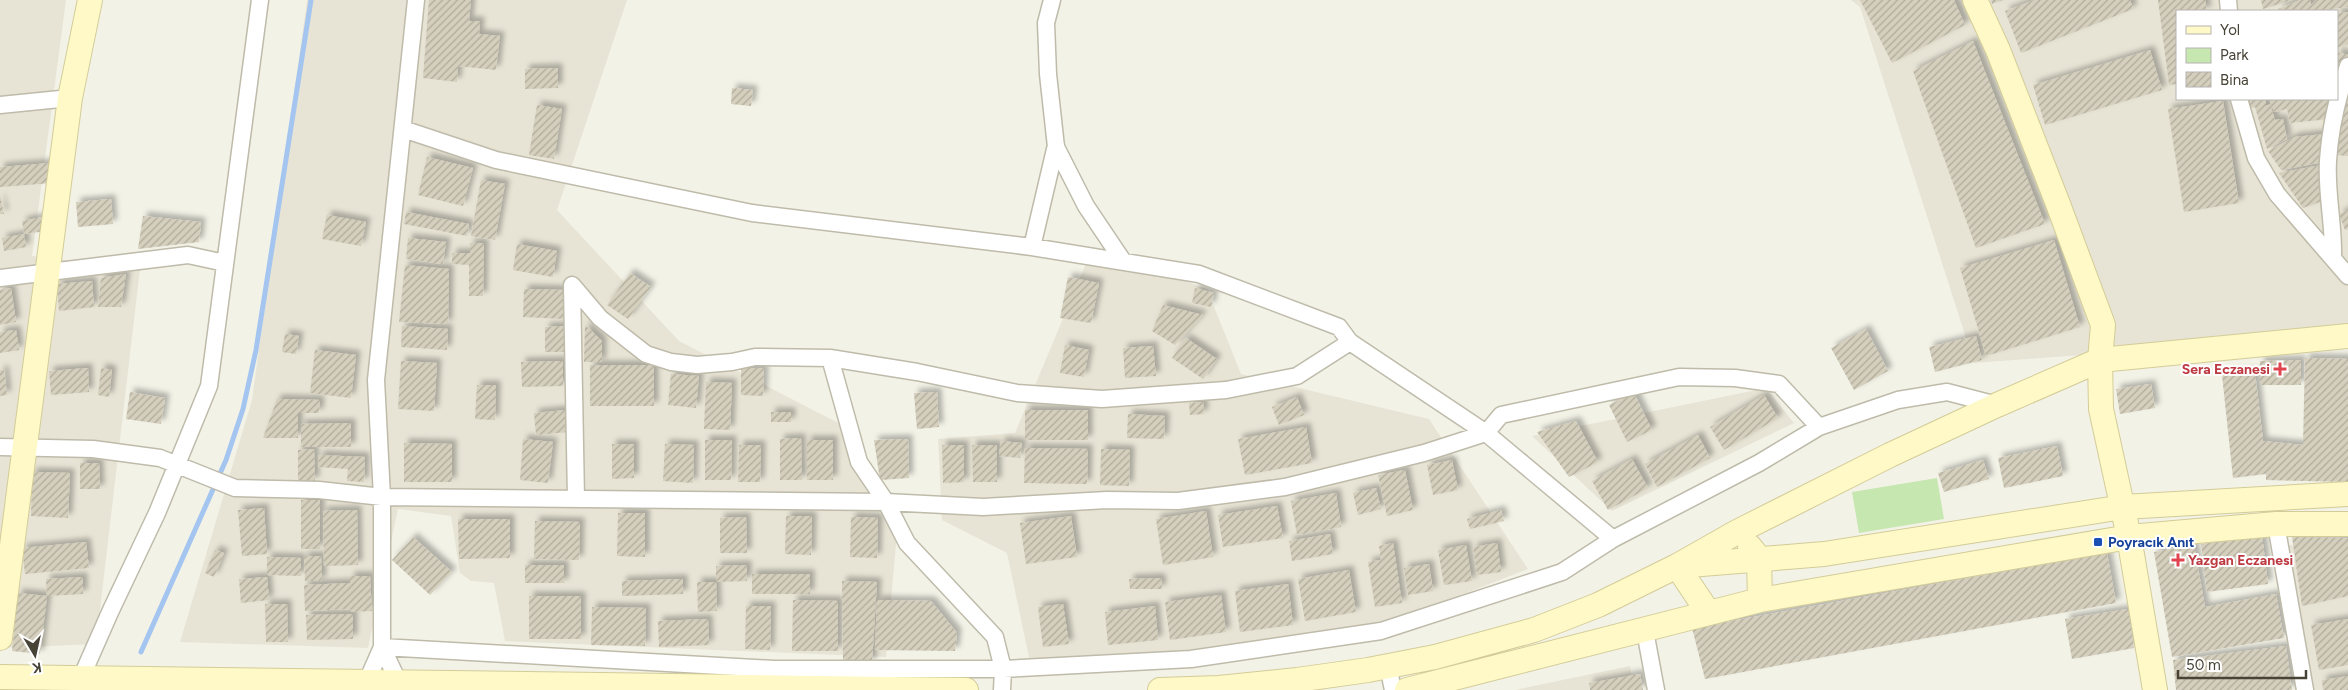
<svg xmlns="http://www.w3.org/2000/svg" width="2348" height="690" viewBox="0 0 2348 690" font-family="Figtree,sans-serif">
<style>
.residential{fill:#e7e4d5;fill-rule:evenodd}
.green{fill:#c6e7b0}
.lines{fill:none;stroke-linecap:round;stroke-linejoin:round}
.stream{stroke:#a4c5f0;stroke-width:5}
.building{fill:url(#building-hatch);filter:url(#shadow)}
.street-casing{stroke:#bfbbaa;stroke-width:19}
.secondary-casing{stroke:#d3cc98;stroke-width:26}
.street{stroke:#fff;stroke-width:16}
.secondary{stroke:#fef9c7;stroke-width:24}
.health-dot{fill:#e0444e;stroke:#fff;stroke-width:2}
.transit-dot{fill:#1a4fb4;stroke:#fff;stroke-width:2}
.labels{text-anchor:middle;dominant-baseline:central;stroke-width:4;stroke-linejoin:round;paint-order:stroke}
.health-label{font-size:14px;font-weight:bold;fill:#be3a42;stroke:#fff;text-anchor:end}
.transit-label{font-size:14px;font-weight:bold;fill:#164399;stroke:#fff;text-anchor:start}
</style>
<defs>
<pattern id="building-hatch" width="6" height="6" patternUnits="userSpaceOnUse" patternTransform="scale(1.25)"><rect width="6" height="6" fill="#d5cfbd"/><path d="M-1 1l2-2M0 6l6-6M5 7l2-2" fill="none" stroke="#afaa9a"/></pattern>
<filter id="shadow"><feDropShadow dx="4.5" dy="-4.5" stdDeviation="2.5" flood-color="#0004"/></filter>
</defs>
<rect width="100%" height="100%" fill="#f3f2e7"/>
<path class="residential" d="M0,0H66L32,256L140,269L96,644L0,648Z
M307,0H627L557,210L679,341L848,428L897,533L886,657L505,641L494,583L471,581L460,573L451,516L398,509L368,648L180,642L252,400Z
M1851,0H2348V335L1974,363L1860,7ZM2177,11H2337V99H2177Z
M1093,247L1207,289L1241,374L1429,419L1528,569L1337,643L1030,662L1007,553L942,520L938,439L1015,433Z
M1766,388L1794,423L1612,511L1532,436Z
M2278,545L2348,546V690H2312Z
M1630,666L1634,690H1515Z"/>
<path class="green" d="M1937,478L1944,519L1859,533L1852,492Z"/>
<g class="lines">
<path class="stream" d="M141,652L226,460L243,409L256,350L311,0"/>
</g>
<path class="building" d="M429,0H471L469,21H480L479,34L500,36L496,70L458,66L457,82L423,78Z
M1860,0H1954L1965,25L1892,63Z
M1991,0H2003L1992,4Z
M2034,0H2130L2133,9L2021,53L2005,11Z
M2158,0H2205L2207,11H2177V84L2169,85Z
M2261,0H2292L2263,9Z
M2300,0H2310L2311,5L2316,0H2348V7L2332,9L2328,11H2279L2278,9Z
M2348,12V44L2337,48V13Z
M1973,41L2045,224L1976,248L1913,71Z
M2150,50L2162,90L2045,125L2033,85Z
M2337,52L2348,55L2337,85Z
M558,68V88L525,89V69Z
M732,88L753,90L751,106L731,104Z
M2348,92V156L2337,155L2340,128Z
M2249,99H2266V106L2270,104L2275,120L2283,119L2287,139L2267,149L2255,107L2250,108Z
M2269,99H2332L2329,119L2290,123L2287,109L2274,112Z
M2223,101L2239,203L2184,212L2168,109Z
M537,105L562,109L554,159L529,155Z
M2324,134L2323,162L2281,170L2268,151L2295,137Z
M427,157L473,168L463,206L418,195Z
M50,163L52,183L0,187V167Z
M2321,165L2320,202L2303,208L2279,173Z
M481,180L505,184L495,240L471,236Z
M0,195L4,214H0Z
M111,199L113,224L78,227L76,202Z
M2348,210V229L2345,230L2339,214Z
M406,212L469,224L467,236L404,224Z
M327,215L366,222L361,246L322,239Z
M143,216L201,222L199,242L138,249Z
M43,217L46,231L24,234L22,221Z
M24,234L26,247L4,251L2,238Z
M408,238L446,242L443,264L406,259Z
M2054,240L2080,327L1986,356L1960,268Z
M470,243H484L483,296H469V265L452,264V253H470Z
M517,244L557,251L553,277L513,270Z
M405,265L449,269L448,324L399,322Z
M630,273L651,287L628,319L607,305Z
M126,274L121,307H98L101,278Z
M1068,277L1099,283L1091,323L1060,318Z
M92,281L94,307L59,311L57,284Z
M11,288L16,322L0,325V290Z
M1195,288L1214,293L1211,307L1192,303Z
M524,289L566,290L565,319L523,317Z
M1163,305L1203,315L1175,345L1152,331Z
M585,325L602,341V362H584Z
M402,326L448,329L447,350L401,347Z
M566,326L567,352H545V327Z
M1866,329L1888,371L1854,390L1831,348Z
M16,330L19,350L0,353V332Z
M285,334L299,336L296,354L282,352Z
M1976,336L1982,360L1935,372L1929,347Z
M1186,338L1217,359L1203,379L1172,358Z
M1065,345L1089,350L1084,377L1060,373Z
M1153,346L1156,376L1125,378L1123,348Z
M315,350L356,355L351,398L310,393Z
M2305,358L2348,359V482L2266,480V474L2233,478L2222,375L2255,372L2263,441L2303,445Z
M2301,360V385H2260V361Z
M401,361L437,363L434,411L398,409Z
M563,361V386L522,387L521,362Z
M590,365H654V406H590Z
M88,368L89,392L51,395L49,371Z
M101,368L112,370L109,397L98,395Z
M741,368H764L763,396L741,395Z
M0,370H4L7,395L0,396Z
M671,374L699,376L696,408L668,405Z
M706,382L732,383L730,430L704,429Z
M2151,384L2155,408L2120,414L2116,389Z
M477,385H496L495,420L475,419Z
M130,392L165,398L161,424L126,419Z
M937,392L939,427L917,429L914,393Z
M1634,393L1652,430L1627,442L1609,405Z
M1764,395L1778,418L1724,450L1710,427Z
M1297,397L1304,415L1279,425L1272,407Z
M277,399L320,400L319,413H298V438H263Z
M1203,402L1204,414L1190,415L1189,403Z
M566,410L568,432L536,435L534,413Z
M1025,410H1088V440H1025Z
M771,412H791V422H771Z
M1128,414L1165,416L1164,439L1127,438Z
M1576,421L1598,462L1569,477L1537,432Z
M351,423V447H301V424Z
M1306,427L1312,463L1245,475L1238,439Z
M1698,435L1710,458L1657,487L1645,464Z
M801,438L802,480H780V439Z
M523,439L553,442L548,483L520,480Z
M908,439L909,478L880,480L874,440Z
M705,440H732L731,480H705Z
M807,440H833V480H807Z
M1001,441L1022,443L1020,458L999,456Z
M404,443L452,444V482H404Z
M612,444H634V478L612,479Z
M665,444L694,445L693,483L663,481Z
M739,445H761L760,482H738Z
M942,445H964V482L943,483Z
M972,445H997V482H973Z
M2057,446L2063,476L2004,488L1998,458Z
M1025,448L1088,449L1087,484L1024,483Z
M314,449L315,481H298V450Z
M1101,449L1130,450L1129,486L1100,485Z
M319,455L365,457L364,482L347,481L348,469L318,467Z
M1632,459L1648,488L1608,510L1592,481Z
M1452,460L1458,490L1433,495L1427,465Z
M1983,460L1989,479L1944,492L1938,473Z
M80,463H99L100,489H80Z
M1405,470L1413,510L1387,516L1378,475Z
M32,472L70,473L68,518L31,516Z
M1376,488L1381,509L1358,515L1353,493Z
M1336,493L1341,527L1297,535L1291,501Z
M301,500H320V549H301Z
M1277,506L1283,538L1223,547L1218,515Z
M264,508L267,554L242,556L238,510Z
M357,510L358,565L324,566L323,511Z
M1501,510L1504,521L1470,529L1467,519Z
M1206,511L1213,557L1163,565L1156,519Z
M618,513H645V557L617,556Z
M786,516H812L811,555L785,554Z
M1071,516L1077,557L1026,564L1020,523Z
M746,517L747,553H720V518Z
M851,517L878,518L877,558L850,557Z
M458,519H510V558L459,559Z
M535,521L580,522L579,560L534,559Z
M1330,534L1333,554L1292,561L1289,541Z
M2262,536L2268,584L2207,592L2201,544Z
M413,537L452,572L430,595L392,560Z
M2292,537L2348,538V596L2302,606Z
M86,542L89,568L25,574L22,548Z
M1393,543L1402,603L1375,607L1368,562L1381,560L1379,546Z
M1497,543L1501,572L1477,575L1473,547Z
M1466,545L1472,581L1444,585L1438,550Z
M2194,545L2205,607L2276,594L2284,638L2172,657L2154,552Z
M215,550L224,553L214,577L205,573Z
M2107,553L2116,603L1705,679L1692,628Z
M304,556H321L322,581H305Z
M267,557L301,558V576L267,575Z
M1429,564L1433,591L1408,595L1404,568Z
M525,565H564V583H525Z
M747,565V581L716,582L717,611L698,612L697,582H716V566Z
M1349,570L1356,612L1305,621L1298,579Z
M752,574H810V594H752Z
M350,576H370L372,611L351,612V609L305,611L304,585L350,583Z
M83,577V594L47,596L40,654L12,651L18,593L47,596L46,579Z
M267,577L269,600L241,603L239,579Z
M1161,578L1162,589H1130L1129,579Z
M683,579V594L622,596V581Z
M842,581L877,582L872,663L843,662Z
M1288,584L1293,625L1240,632L1235,591Z
M1221,595L1226,632L1170,640L1165,602Z
M529,596H581V639H529Z
M793,600L838,601V651H792Z
M877,600L931,601L957,633L955,651L875,650Z
M265,604H287L288,642H266Z
M1063,604L1069,644L1043,647L1038,607Z
M746,606H771L770,650L745,649Z
M1155,606L1158,640L1108,645L1105,612Z
M592,607L646,608L645,646L591,645Z
M2128,609L2134,648L2072,659L2065,619Z
M353,614V639L307,640L306,615Z
M708,619L709,645L659,647L658,621Z
M2348,619V665L2319,670L2311,625Z
M2286,646L2292,690H2176L2173,660Z
M1640,674L1643,690H1590L1589,683Z
M2348,676V690H2323L2322,680Z"/>
<g class="lines">
<defs>
<path id="street" d="M1052,0L1046,23L1048,74L1056,147L1086,206L1123,261
M2228,0L2229,11
M2239,99L2256,158L2277,194L2348,276
M0,105L70,98
M403,129L496,160L752,213L1032,247L1199,274L1339,327L1350,342L1486,433L1613,539
M1032,247L1056,145
M2333,257C2334,225 2326,193 2328,161C2330,129 2338,95 2348,66
M0,278L188,255L225,263
M572,285L600,318L646,354L671,362L697,365L732,362L755,357L830,358L917,372L1017,393L1102,399L1226,390L1297,376L1350,342
M572,285L576,499
M830,358L859,462L886,502L907,543L995,637L1003,669L1002,690
M0,447L93,449L160,458L235,488L319,490L382,497L886,502L983,507L1107,500L1178,501L1285,487L1424,453L1486,433L1501,415L1679,377L1735,378L1779,384L1819,427
M2276,524L2305,690
M1645,631L1656,690
M382,647L774,669H1003L1191,659L1381,631L1562,572L1613,539L1759,463L1819,427L1898,400L1947,392L1997,405
M382,647L398,681V690
M1388,666L1393,690
M81,678L111,610L157,513L209,386L260,0
M366,690L367,681L382,647V497L376,380L416,0"/>
<path id="secondary" d="M1975,0L1998,50L2058,204L2103,325L2100,360L2101,409L2129,537L2155,690
M1750,547L1759,558L1760,600
M1708,612L1677,566L1737,532L1890,455L1997,405L2100,360L2348,336
M0,638L70,98L90,0
M0,677L966,690
M1160,690L1219,688L1297,680L1368,670L1435,657L1534,630L1598,605L1677,566L1824,554L2123,507L2348,494
M1407,690L1760,600L2129,537L2276,524H2348"/>
</defs>
<use href="#street" class="street-casing"/>
<use href="#secondary" class="secondary-casing"/>
<use href="#street" class="street"/>
<use href="#secondary" class="secondary"/>
</g>
<g class="health-dot">
<path d="M2277.5 361.5h5v5h5v5h-5v5h-5v-5h-5v-5h5z"/>
<path d="M2175.5 552.5h5v5h5v5h-5v5h-5v-5h-5v-5h5z"/>
</g>
<rect class="transit-dot" x="2093" y="537" width="10" height="10" rx="2.5"/>
<g class="labels">
<g class="health-label">
<text x="2270" y="369">Sera Eczanesi</text>
<text x="2188" y="560" text-anchor="start">Yazgan Eczanesi</text>
</g>
<g class="transit-label">
<text x="2108" y="542">Poyracık Anıt</text>
</g>
</g>
<rect x="2176" y="10" width="162" height="90" fill="#ffffff" stroke="#b5b4af"/>
<rect x="2186" y="26" width="25" height="8" fill="#fef9c7" stroke="#b5b4af"/>
<text x="2220" y="35" font-size="15" fill="#474336">Yol</text>
<rect x="2186" y="48" width="25" height="15" fill="#c6e7b0" stroke="#b5b4af"/>
<text x="2220" y="60" font-size="15" fill="#474336">Park</text>
<rect x="2186" y="72" width="25" height="15" fill="url(#building-hatch)" stroke="#b5b4af"/>
<text x="2220" y="85" font-size="15" fill="#474336">Bina</text>
<g transform="translate(35 655) rotate(171)" stroke="#ffffff" stroke-width="4" paint-order="stroke">
<path d="M0-4L9 19L0 12L-9 19Z" fill="#474336"/>
<text y="-8" font-size="14" font-weight="bold" text-anchor="middle" fill="#474336">K</text>
</g>
<path d="M2178 670v8h128v-8" fill="none" stroke="#474336" stroke-width="2.5"/>
<text x="2186" y="670" font-size="15" fill="#474336" stroke="#ffffff" stroke-width="4" paint-order="stroke">50 m</text>
</svg>
